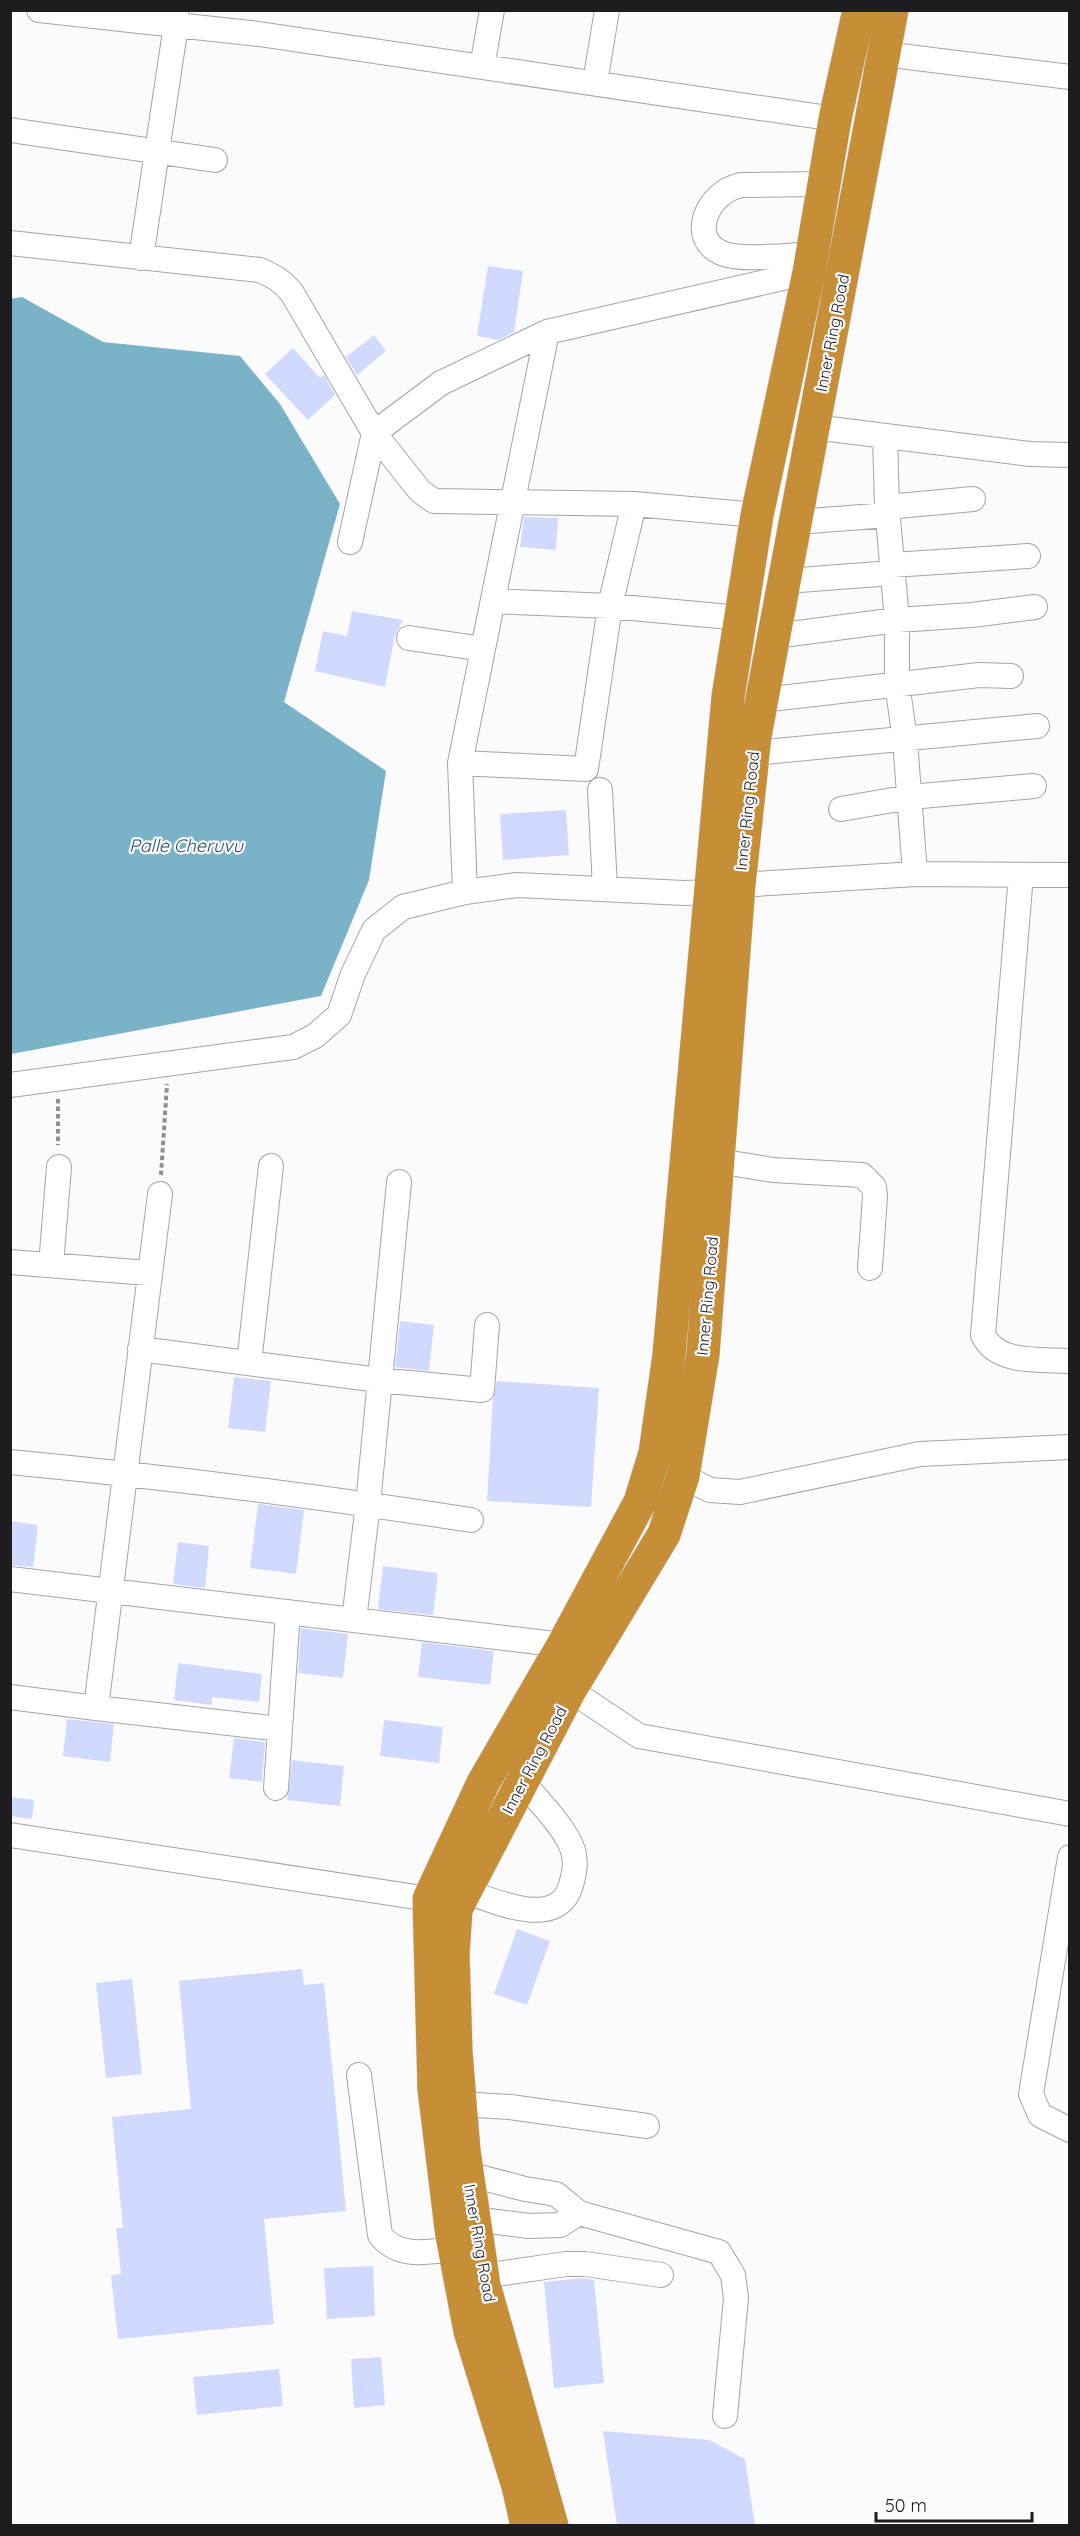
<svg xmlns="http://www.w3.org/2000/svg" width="1080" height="2536" viewBox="0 0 1080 2536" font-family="Quicksand,sans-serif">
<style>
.water{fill:#7ab3c8}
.building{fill:#d2d9ff}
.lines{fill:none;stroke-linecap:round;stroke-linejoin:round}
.minor-casing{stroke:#a3a4a8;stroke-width:26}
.highway-casing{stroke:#d6d6d7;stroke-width:34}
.path{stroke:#8f8f92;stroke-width:4;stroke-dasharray:4.5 3;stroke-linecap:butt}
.minor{stroke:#fff;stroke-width:24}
.highway{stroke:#c68e37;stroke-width:33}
.labels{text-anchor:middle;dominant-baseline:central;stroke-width:4.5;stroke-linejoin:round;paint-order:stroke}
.street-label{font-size:16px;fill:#1d1d1f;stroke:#fbfbfe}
.water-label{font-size:18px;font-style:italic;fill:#205060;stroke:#fbfbfe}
</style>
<rect width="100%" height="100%" fill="#fbfbfe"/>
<path class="water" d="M22,297L103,342L240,356L280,404L340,504L284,702L386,771L369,880L321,996L11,1054L10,299Z"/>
<path class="building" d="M488,266L523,271L514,332L498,340L477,336Z
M374,335L386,351L357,375L346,357Z
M293,348L320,378L324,375L335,395L308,420L265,374Z
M524,517L558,518L556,550L520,547Z
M352,611L403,620L395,635L385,687L315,671L323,631L347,636Z
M566,810L569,855L503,860L500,814Z
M400,1321L434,1325L429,1371L395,1367Z
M234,1377L271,1381L265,1432L228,1428Z
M497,1381L599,1388L591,1507L487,1501L493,1398Z
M258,1504L304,1510L296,1574L250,1568Z
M10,1521L38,1525L33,1567L10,1565Z
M178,1542L209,1546L205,1588L173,1584Z
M383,1566L438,1573L433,1615L378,1609Z
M301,1628L348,1634L343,1678L298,1673Z
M422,1642L494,1651L490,1685L418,1677Z
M178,1663L262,1674L259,1702L212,1697V1705L174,1700Z
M67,1719L114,1724L110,1762L63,1756Z
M384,1720L443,1727L439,1763L380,1756Z
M234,1738L265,1742L262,1782L229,1778Z
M292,1760L344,1766L340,1806L287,1800Z
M10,1797L34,1800L32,1819L10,1816Z
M517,1929L550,1941L527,2005L494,1994Z
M302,1969L304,1985L324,1983L346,2211L264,2219L274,2324L118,2339L111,2275L121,2274L116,2228H123L112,2117L191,2109L179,1981Z
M132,1979L142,2074L106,2078L96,1983Z
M373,2266L375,2316L327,2319L324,2268Z
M583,2278L594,2280L604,2383L554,2388L544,2282Z
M381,2357L385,2405L354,2408L351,2359Z
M279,2369L283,2406L197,2415L193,2377Z
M603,2431L709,2440L745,2459L755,2526H617Z"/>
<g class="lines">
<defs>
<path id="minor" d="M39,10L176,25L141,258
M176,10V25L259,34L835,119
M884,54L1070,77
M482,67L492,10
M595,83L607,10
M10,130L215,160
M10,243L260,270C273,276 283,281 292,293L374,433L420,491L434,501L634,504L757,515
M812,254C791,255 743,261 724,254C686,240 707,192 741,185L824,184
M547,332L460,763L586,769L610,606L634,504
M814,427L1030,454L1070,455
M885,437L887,507L897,620V683L905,740L915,874
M887,507L973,499
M797,522L888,515
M350,542L374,433L441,383L547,332L809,272
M892,565L1028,556
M786,581L892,573
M493,601L610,606L741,618
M775,636L897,620L972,615L1035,607
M409,638L483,649
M762,700L979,675L1011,676
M754,753L1037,726
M460,763L465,892
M600,790L605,888
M841,809L910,797L1034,786
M1021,875L983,1335C997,1365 1041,1359 1070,1361
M10,1085L293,1047L315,1036L339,1015L353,974L374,930L403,907L465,892L517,885L684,893L709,892L739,885L915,874L1070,875
M718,1161L773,1170L862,1175L874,1187L875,1196L870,1268
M10,1262L148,1273
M51,1265L59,1167
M140,1349L379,1380L482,1390L487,1325
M249,1363L271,1166
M10,1462C165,1477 318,1496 471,1520
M683,1476L710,1490L740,1492L920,1454L1070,1447
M10,1579L563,1645L570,1690L639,1736L1070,1814
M354,1620L368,1504L399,1182
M10,1697L96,1708L160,1194
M96,1708L280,1729
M276,1788L288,1612
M10,1835L429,1899L443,1904
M1070,1857L1031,2094L1040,2115L1070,2130
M465,1891C494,1901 558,1931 571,1885C575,1871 577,1859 571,1845C560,1822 539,1802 523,1782
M359,2075L380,2235C399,2259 427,2252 454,2249
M460,2104L510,2107L647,2126
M455,2174H468L525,2189L556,2194L579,2213L719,2252L733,2275L736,2298L725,2416
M474,2219L529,2226L560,2225L579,2213
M483,2276L566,2264H585L661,2275"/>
<path id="highway" d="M527,2526L518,2486L470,2331L452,2236L434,2089L429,1899L483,1783L563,1645L640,1502L655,1453L669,1355L728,697L757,515L809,272L835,119L859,10
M552,2526L484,2285L464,2151L456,2052L453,1954L456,1909L570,1690L664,1534L683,1476L703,1354L739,885L755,736L892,10"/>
</defs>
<use href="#minor" class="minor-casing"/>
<use href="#highway" class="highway-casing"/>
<path class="path" d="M58,1099V1145
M161,1175L167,1084"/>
<use href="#minor" class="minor"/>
<use href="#highway" class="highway"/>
</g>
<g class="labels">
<g class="street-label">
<text transform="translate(832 333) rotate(-79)">Inner Ring Road</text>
<text transform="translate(747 811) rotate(-84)">Inner Ring Road</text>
<text transform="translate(707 1296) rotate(-85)">Inner Ring Road</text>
<text transform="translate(534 1760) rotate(-62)">Inner Ring Road</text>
<text transform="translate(480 2243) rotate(80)">Inner Ring Road</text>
</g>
<g class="water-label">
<text x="186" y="845">Palle Cheruvu</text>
</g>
</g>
<rect width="1080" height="2536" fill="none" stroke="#1d1d1f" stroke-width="24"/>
<path d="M876 2512v9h156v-9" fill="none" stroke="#1d1d1f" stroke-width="3"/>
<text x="885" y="2512" font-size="18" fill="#1d1d1f" stroke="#fbfbfe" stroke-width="4.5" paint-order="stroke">50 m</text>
</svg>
